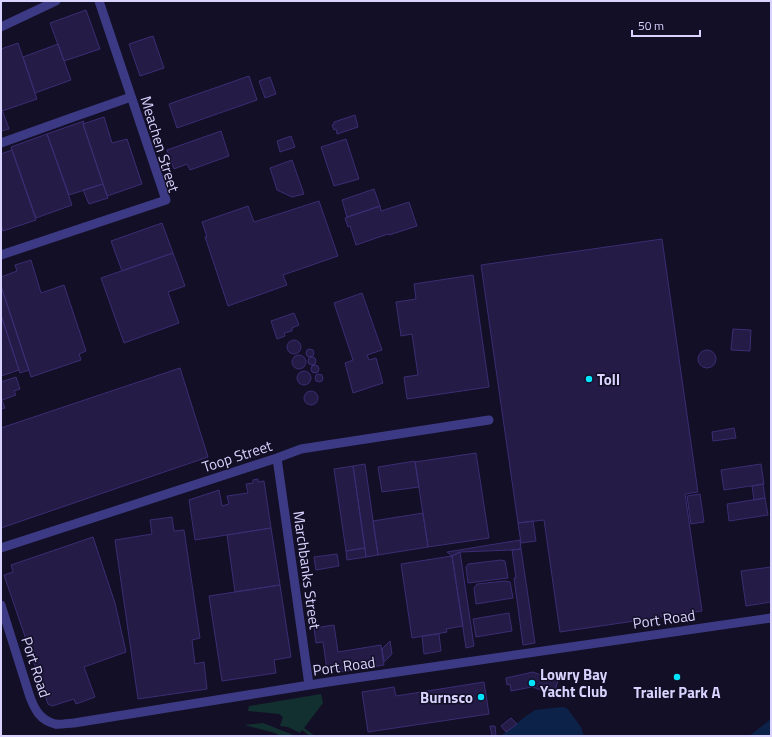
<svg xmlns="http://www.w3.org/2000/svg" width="772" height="737" viewBox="0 0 772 737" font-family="'Titillium Web',sans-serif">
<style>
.green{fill:#12302f}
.water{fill:#0c2248}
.building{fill:#241b47;stroke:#3b2d73}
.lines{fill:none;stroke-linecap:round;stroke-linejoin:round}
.street{stroke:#3d3a85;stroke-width:9}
.poi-dot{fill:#00e5ff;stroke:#130f26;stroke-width:1.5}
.labels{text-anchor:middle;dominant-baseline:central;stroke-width:3;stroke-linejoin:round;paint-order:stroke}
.street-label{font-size:15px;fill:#d9d4ff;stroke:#130f26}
.poi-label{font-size:15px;font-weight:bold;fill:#d9d4ff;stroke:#130f26;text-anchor:start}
</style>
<rect width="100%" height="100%" fill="#130f26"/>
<path class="green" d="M321,694L323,703L304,728L315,736H310L302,730L300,733L288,727L280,726L283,717L279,714L248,711L249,706Z
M263,723L296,736H280L275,733L244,725Z"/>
<path class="water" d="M562,707L567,708L581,727L584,736H501L526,716L535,710Z
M771,719V736H749Z"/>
<path class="building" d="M86,10L100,49L64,61L50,23Z
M153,36L164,68L140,76L129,44Z
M18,43L37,99L2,111L1,107V49Z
M58,44L71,80L35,93L23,57Z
M249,76L257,100L177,128L169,104Z
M270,77L276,94L265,98L259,81Z
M1,107L9,129L1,131Z
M355,115L358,127L337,134L336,129L334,130L332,125L334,124V122Z
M104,117L112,143L127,139L142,184L107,196L83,124Z
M84,121L83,124L103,184L69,195L47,134Z
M221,131L229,156L190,170L187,164L174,169L167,150Z
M47,134L72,205L36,218L11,147Z
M291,136L295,147L280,152L277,141Z
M346,139L359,179L334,186L321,147Z
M12,150L36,220L3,231L1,224V154Z
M292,160L304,194L292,197L277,190L270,168Z
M103,184L108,198L89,204L83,190Z
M374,189L380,206L347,217L342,200Z
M319,201L338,256L283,275L287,285L228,306L205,237H207L202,222L248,206L254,222Z
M409,202L417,226L389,235L388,234L356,245L350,226L348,227L345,218L380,206L381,211Z
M162,223L173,253L122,271L111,241Z
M662,239L698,492L685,494L702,611L560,632L544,520L518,523L481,265Z
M173,253L185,286L168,292L179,323L124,343L101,278Z
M31,260L41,293L64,285L86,351L79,354L81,360L31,377L1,286V277L17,271L15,265Z
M473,275L489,387L407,399L404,377L418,375L412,334L401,336L396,302L416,299L414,284Z
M1,286L29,370L20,373L1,315Z
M362,293L382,350L367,355L369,360L376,358L383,383L353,393L345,363L353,360L334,303Z
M294,313L299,325L292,328V331L284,333L285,336L277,339L271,321Z
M1,315L19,370L1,376Z
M733,329L751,330L750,351L731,350Z
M287 347a7 7 0 1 1 14 0a7 7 0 1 1-14 0Z
M306 353a4 4 0 1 1 8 0a4 4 0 1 1-8 0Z
M698 359a9 9 0 1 1 18 0a9 9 0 1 1-18 0Z
M292 362a7 7 0 1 1 14 0a7 7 0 1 1-14 0Z
M308 361a4 4 0 1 1 8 0a4 4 0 1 1-8 0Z
M311 369a4 4 0 1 1 8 0a4 4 0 1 1-8 0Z
M180,368L208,457L1,528V428Z
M297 378a7 7 0 1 1 14 0a7 7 0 1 1-14 0Z
M315 378a4 4 0 1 1 8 0a4 4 0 1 1-8 0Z
M16,377L20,389L14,391L16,395L2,400L5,408L1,409V382Z
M304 398a7 7 0 1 1 14 0a7 7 0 1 1-14 0Z
M734,428L736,438L713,441L712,432Z
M476,453L489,538L428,547L415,462Z
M415,461L419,487L382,492L378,467Z
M365,464L378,555L366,557L353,466Z
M761,464L764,484L724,490L721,470Z
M353,466L365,548L346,551L334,469Z
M258,479V482L264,481L271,528L195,540L189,500L219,490L222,506L229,504L227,496L248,493L246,484L253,483V480Z
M763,484L765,498L754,500L752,486Z
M700,494L704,522L691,524L687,496Z
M765,498L768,515L729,521L727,504Z
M423,513L428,547L378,555L373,521Z
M172,517L174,531L184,530L200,638L192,640L195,664L204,662L207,689L138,699L115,540L152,534L150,520Z
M533,521L536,541L521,543L518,523Z
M271,528L280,585L235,592L227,535Z
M93,537L115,603L126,652L84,667L95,697L76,704L74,699L52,706L48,704L4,575L13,572L11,565Z
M520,540L521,549L512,550L460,552L452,556L447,552Z
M365,548L366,557L347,560L346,551Z
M521,549L535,643L523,645L514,578H516L512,550Z
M460,552L474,646L466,648L452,556Z
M337,554L339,566L316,570L314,557Z
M452,556L463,626L446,629L447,632L412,638L401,564Z
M501,560L505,561L508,578L468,583L466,567L468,564Z
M771,567V602L746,606L741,571Z
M505,581L510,582L513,598L476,604L474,588L477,584Z
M280,585L291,657L274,660L276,673L222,681L209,596Z
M509,613L512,631L476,637L473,619Z
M334,625L338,652L381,645L384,665L341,672L340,668L327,670L323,642L316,643L314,628Z
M439,634L441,651L424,654L422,636Z
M390,641L392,654L384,662L382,649Z
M533,672L558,681L554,694L532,687L511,691L510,684L507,685L506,678Z
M484,682L489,714L368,732L362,692L394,687L396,696Z
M511,718L517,724L506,732L501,726Z
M490,726H495L496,736H492Z"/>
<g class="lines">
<path class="street" d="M1,27L56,1
M1,143L68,119L131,97
M1,255L166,200L99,1
M277,458L309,685
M1,548L277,458L301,449L489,420
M1,605L30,697C35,710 40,720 55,724C60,725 68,723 74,723L328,682L771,618"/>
</g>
<g class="poi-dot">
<circle cx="589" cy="379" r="4"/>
<circle cx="677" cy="677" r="4"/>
<circle cx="532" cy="683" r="4"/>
<circle cx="481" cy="697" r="4"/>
</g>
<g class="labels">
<g class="street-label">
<text transform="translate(160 144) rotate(73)">Meachen Street</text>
<text transform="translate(237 456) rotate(-18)">Toop Street</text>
<text transform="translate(307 570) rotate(82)">Marchbanks Street</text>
<text transform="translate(664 619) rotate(-8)">Port Road</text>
<text transform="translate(344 666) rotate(-8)">Port Road</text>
<text transform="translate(36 667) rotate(72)">Port Road</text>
</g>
<g class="poi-label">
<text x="597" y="379">Toll</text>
<text x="540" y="674">Lowry Bay<tspan x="540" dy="17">Yacht Club</tspan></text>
<text x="677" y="692" text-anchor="middle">Trailer Park A</text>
<text x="473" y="697" text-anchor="end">Burnsco</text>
</g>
</g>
<rect width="772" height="737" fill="none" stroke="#d9d4ff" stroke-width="4"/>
<path d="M632 30v6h68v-6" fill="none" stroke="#d9d4ff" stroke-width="2"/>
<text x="638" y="30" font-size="12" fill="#d9d4ff" stroke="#130f26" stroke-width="3" paint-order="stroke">50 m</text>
</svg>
